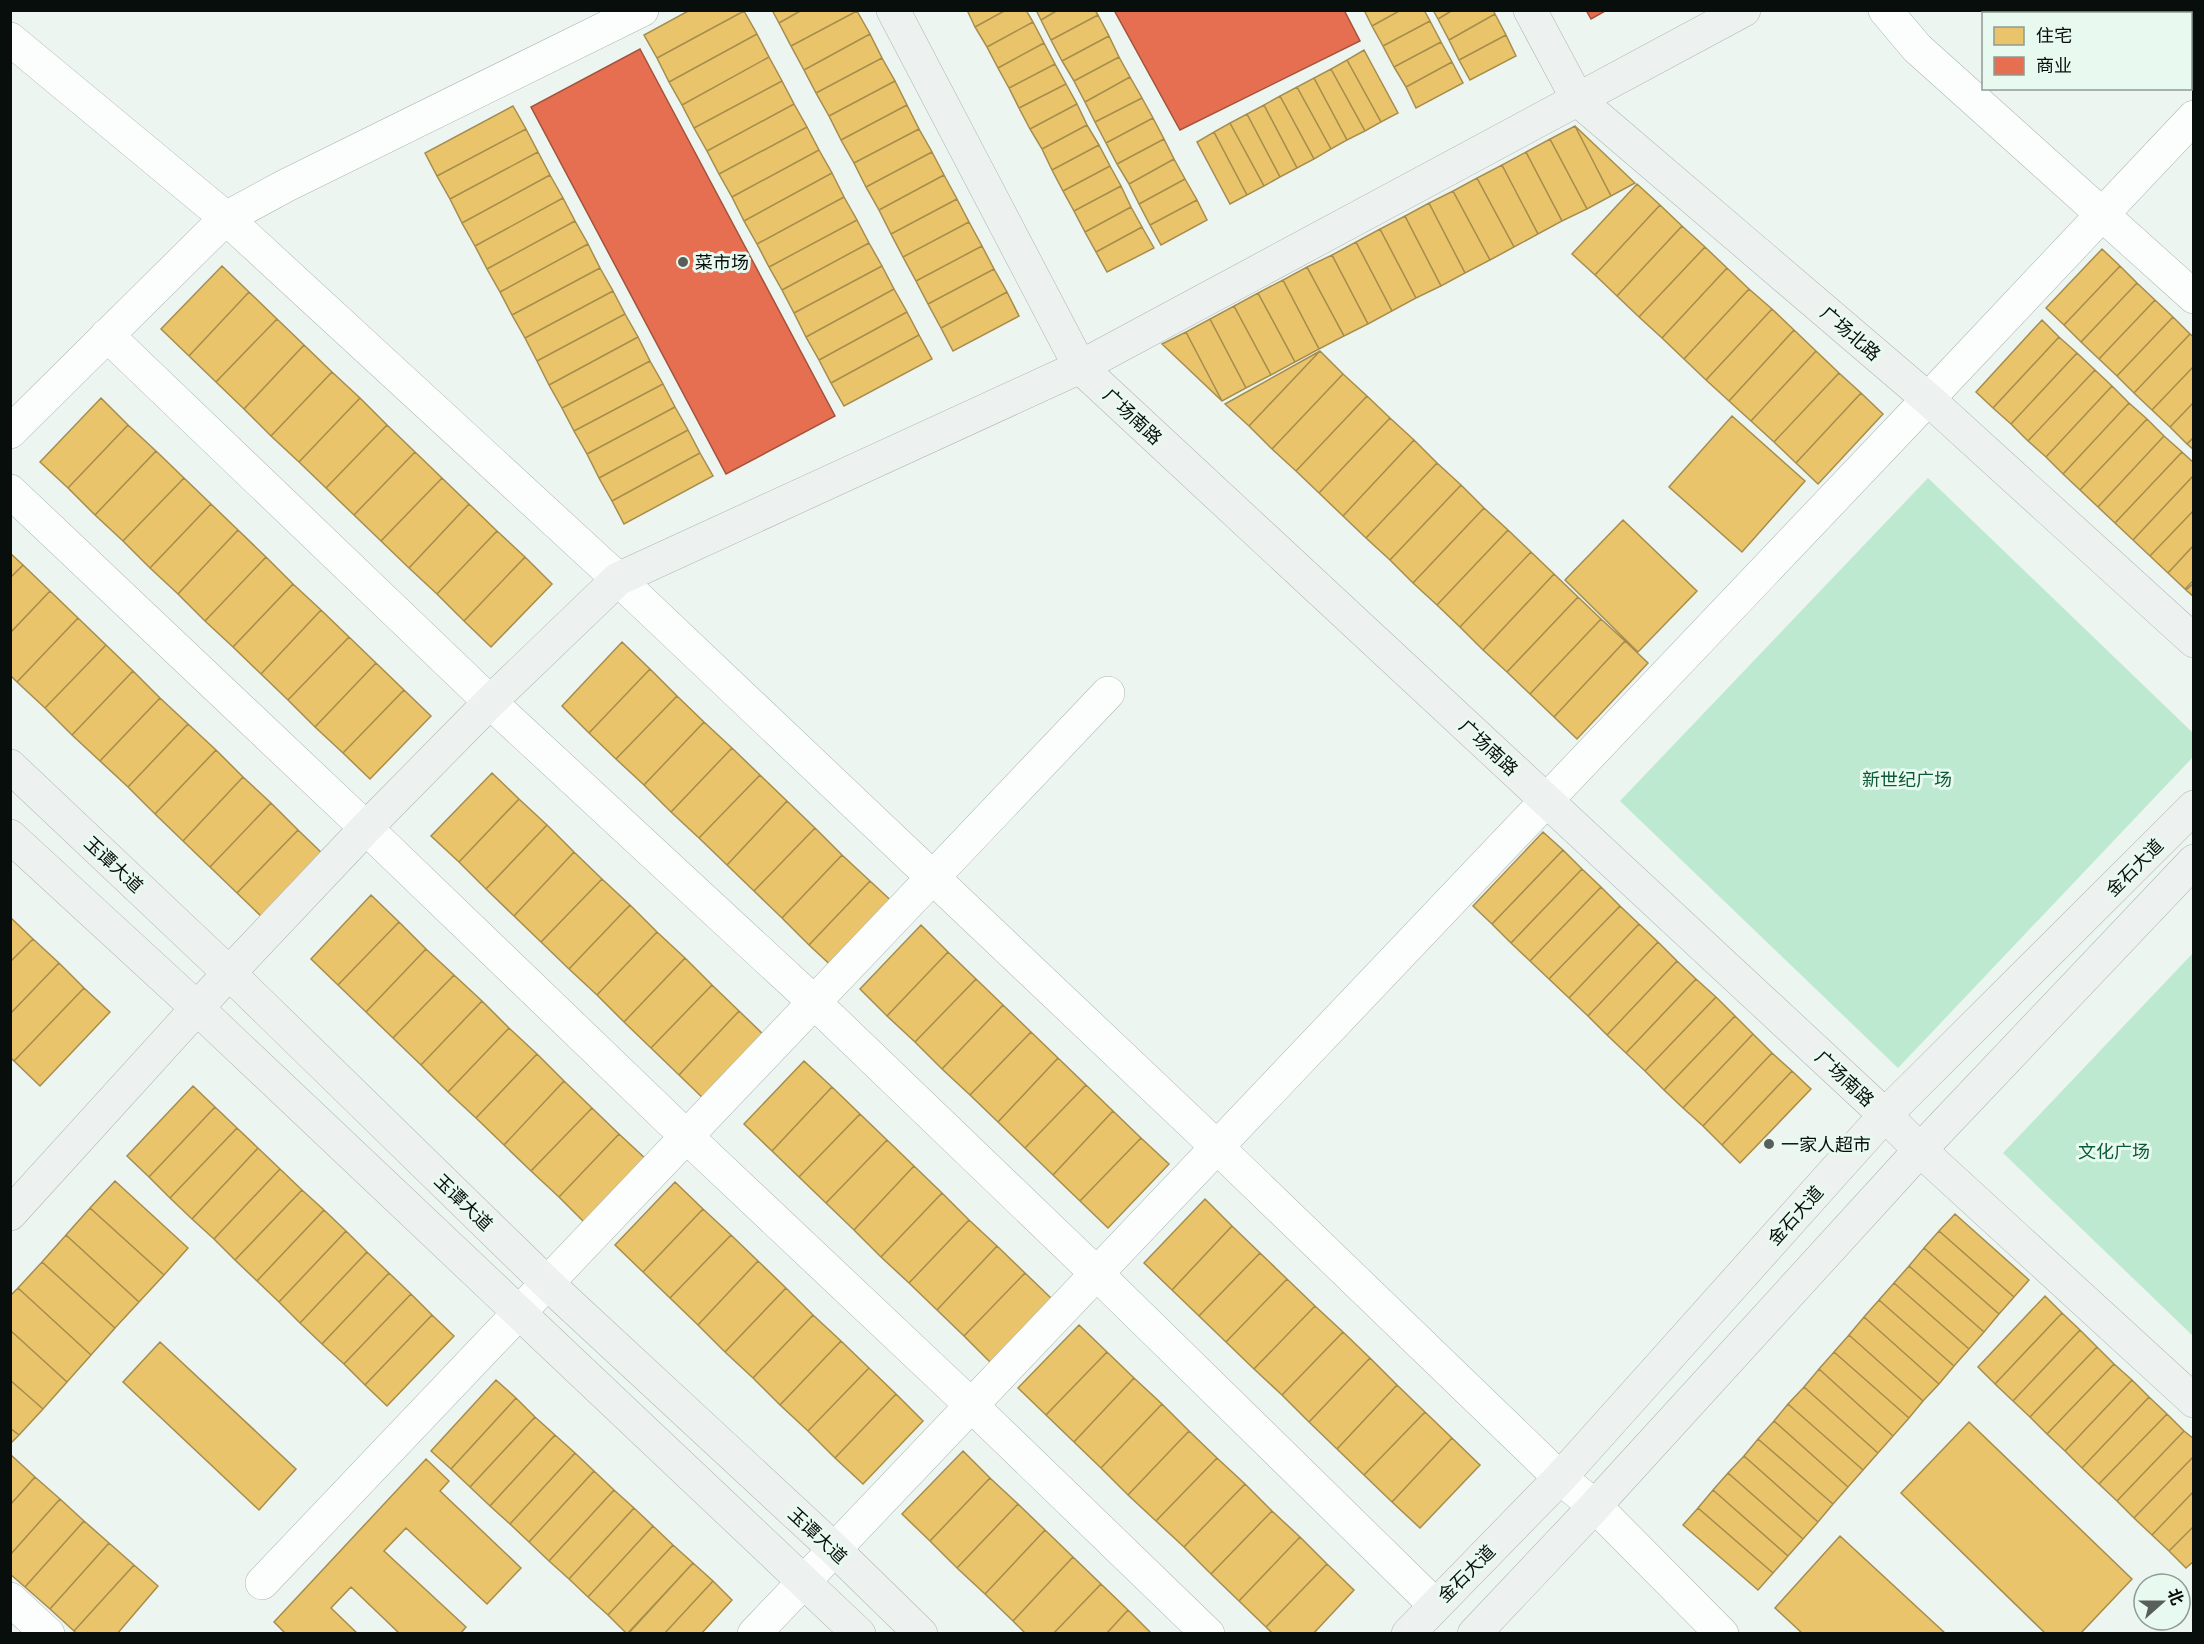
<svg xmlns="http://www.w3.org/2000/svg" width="2204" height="1644" viewBox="0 0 2204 1644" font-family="'Golos Text','Noto Sans SC',sans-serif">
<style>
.green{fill:#bce9d0}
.homes{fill:#e9c46a;stroke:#a68d4e;stroke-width:1.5}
.shops{fill:#e76f51;stroke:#a4523c;stroke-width:1.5}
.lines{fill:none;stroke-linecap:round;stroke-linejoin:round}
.street-casing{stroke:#aeb5b1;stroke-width:34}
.secondary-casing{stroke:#aeb5b1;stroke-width:34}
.street{stroke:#fcfefd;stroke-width:33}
.secondary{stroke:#edf2f0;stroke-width:33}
.poi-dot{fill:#585f5b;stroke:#e8f9ef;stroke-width:2}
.labels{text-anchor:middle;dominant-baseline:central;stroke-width:6;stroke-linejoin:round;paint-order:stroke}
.poi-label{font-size:18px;fill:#080e0b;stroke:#e8f9ef;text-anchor:start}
.street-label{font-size:18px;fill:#080e0b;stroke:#e8f9ef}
.park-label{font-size:18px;fill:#0c5a38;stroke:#e8f9ef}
</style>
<rect width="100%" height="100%" fill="#ecf5f0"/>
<path class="green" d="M1928,478L2193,733V757L1898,1068L1620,801Z
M2193,953V1336L2003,1153Z"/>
<path class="homes" d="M690,10L744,11L657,58L644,35Z
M772,10H802L779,23Z
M802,10H857V11L791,46L779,23Z
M967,10H1006L975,27Z
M1006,10H1026L1033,22L987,47L975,27Z
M1036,10H1058L1041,20Z
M1058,10H1095L1098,15L1051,40L1041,20Z
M1364,10H1401L1372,26Z
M1401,10H1424L1430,21L1383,46L1372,26Z
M1433,10H1453L1438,19Z
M1453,10H1493L1495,14L1449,40L1438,19Z
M744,11L757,34L669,82L657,58Z
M857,11L870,34L804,70L791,46Z
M1495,14L1506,35L1459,60L1449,40Z
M1098,15L1109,36L1062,61L1051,40Z
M1430,21L1441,42L1394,67L1383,46Z
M1033,22L1044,43L998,68L987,47Z
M757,34L769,57L682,105L669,82Z
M870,34L882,58L816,93L804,70Z
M1506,35L1516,56L1470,80L1459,60Z
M1109,36L1119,57L1074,81L1062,61Z
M1441,42L1452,62L1406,87L1394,67Z
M1044,43L1055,64L1009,88L998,68Z
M1364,50L1398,113L1381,122L1347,60Z
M769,57L782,81L694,128L682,105Z
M1119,57L1130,77L1085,102L1074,81Z
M882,58L895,81L829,116L816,93Z
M1347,60L1381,122L1365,131L1331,69Z
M1452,62L1463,83L1416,108L1406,87Z
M1055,64L1066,84L1019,108L1009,88Z
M1331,69L1365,131L1347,140L1314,78Z
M1130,77L1142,98L1095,122L1085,102Z
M1314,78L1347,140L1331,149L1297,87Z
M782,81L794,104L707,151L694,128Z
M895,81L907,105L841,140L829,116Z
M1066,84L1077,104L1030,129L1019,108Z
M1297,87L1331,149L1314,159L1280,96Z
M1280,96L1314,159L1297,168L1264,105Z
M1142,98L1153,118L1106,143L1095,122Z
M794,104L807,127L719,174L707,151Z
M1077,104L1087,125L1042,149L1030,129Z
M907,105L919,129L854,163L841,140Z
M1264,105L1297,168L1280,177L1247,114Z
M513,106L526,129L437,176L425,153Z
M1247,114L1280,177L1264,186L1230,123Z
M1153,118L1164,139L1117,164L1106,143Z
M1230,123L1264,186L1247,195L1214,132Z
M1087,125L1099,145L1052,170L1042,149Z
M1575,126L1635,183L1611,196Z
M1575,126L1611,196L1587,209L1550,139Z
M807,127L819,150L732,197L719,174Z
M526,129L538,152L450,199L437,176Z
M919,129L932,152L866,187L854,163Z
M1214,132L1247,195L1230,204L1197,142Z
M1164,139L1174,159L1129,184L1117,164Z
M1550,139L1587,209L1562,221L1526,152Z
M1099,145L1110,166L1063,191L1052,170Z
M819,150L832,173L744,221L732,197Z
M538,152L550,175L462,223L450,199Z
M932,152L944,175L879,210L866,187Z
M1526,152L1562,221L1538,234L1502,165Z
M1174,159L1185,179L1139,204L1129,184Z
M1502,165L1538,234L1514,247L1477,178Z
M1110,166L1121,186L1074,211L1063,191Z
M832,173L844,197L757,244L744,221Z
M550,175L563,198L475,246L462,223Z
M944,175L957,199L891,234L879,210Z
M1477,178L1514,247L1490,260L1453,191Z
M1185,179L1197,200L1150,225L1139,204Z
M1637,184L1660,205L1595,275L1572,254Z
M1121,186L1131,207L1085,232L1074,211Z
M1453,191L1490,260L1465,273L1429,203Z
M844,197L857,220L769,267L757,244Z
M563,198L575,221L487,269L475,246Z
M957,199L969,222L903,257L891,234Z
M1197,200L1207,220L1161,245L1150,225Z
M1429,203L1465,273L1441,286L1405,216Z
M1660,205L1682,226L1617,296L1595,275Z
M1131,207L1142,227L1096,252L1085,232Z
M1405,216L1441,286L1416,298L1380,229Z
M857,220L869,243L782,290L769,267Z
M575,221L588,244L500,292L487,269Z
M969,222L982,246L916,281L903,257Z
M1682,226L1705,247L1639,317L1617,296Z
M1142,227L1154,248L1107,272L1096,252Z
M1380,229L1416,298L1392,311L1356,242Z
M1356,242L1392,311L1368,324L1332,255Z
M869,243L882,266L794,313L782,290Z
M588,244L600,268L512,315L500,292Z
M982,246L994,269L928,304L916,281Z
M1705,247L1727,268L1662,338L1639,317Z
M2102,249L2120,266L2064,325L2046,308Z
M1332,255L1368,324L1344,336L1307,267Z
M222,266L249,292L189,356L161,329Z
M882,266L894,289L806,337L794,313Z
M2120,266L2137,283L2081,342L2064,325Z
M1307,267L1344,336L1319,349L1283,280Z
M600,268L613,291L525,338L512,315Z
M1727,268L1749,289L1684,359L1662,338Z
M994,269L1007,292L941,328L928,304Z
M1283,280L1319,349L1295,362L1258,293Z
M2137,283L2155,300L2099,359L2081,342Z
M894,289L907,312L819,360L806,337Z
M1749,289L1772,309L1706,380L1684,359Z
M613,291L625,314L537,361L525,338Z
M249,292L277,319L216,382L189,356Z
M1007,292L1019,316L953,351L941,328Z
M1258,293L1295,362L1271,375L1234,306Z
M2155,300L2173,317L2117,376L2099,359Z
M1234,306L1271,375L1246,388L1210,319Z
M1772,309L1794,330L1729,401L1706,380Z
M907,312L919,335L831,383L819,360Z
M625,314L638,337L549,385L537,361Z
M2173,317L2190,334L2134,393L2117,376Z
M277,319L304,345L244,409L216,382Z
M1210,319L1246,388L1222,401L1186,332Z
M2042,320L2059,337L1993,408L1976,392Z
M1794,330L1816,351L1751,421L1729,401Z
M1186,332L1222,401L1162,344Z
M2190,334L2194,337V366L2152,410L2134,393Z
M919,335L932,359L844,406L831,383Z
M638,337L650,361L562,408L549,385Z
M2059,337L2077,353L2011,424L1993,408Z
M304,345L332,372L271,436L244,409Z
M1320,351L1249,426L1225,404Z
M1320,351L1343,374L1272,449L1249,426Z
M1816,351L1839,373L1774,442L1751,421Z
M2077,353L2095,370L2028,441L2011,424Z
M650,361L663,384L574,431L562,408Z
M2194,366V402L2170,427L2152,410Z
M2095,370L2112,386L2046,457L2028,441Z
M332,372L360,398L299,462L271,436Z
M1839,373L1861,393L1796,463L1774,442Z
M1343,374L1367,396L1296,471L1272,449Z
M663,384L675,407L587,454L574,431Z
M2112,386L2129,403L2063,474L2046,457Z
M1861,393L1883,414L1818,484L1796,463Z
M1367,396L1390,418L1319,493L1296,471Z
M101,398L128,425L68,488L40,462Z
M360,398L387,425L326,488L299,462Z
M2194,402V437L2187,444L2170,427Z
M2129,403L2147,419L2080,490L2063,474Z
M675,407L688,430L599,478L587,454Z
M1732,416L1805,481L1742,552L1669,487Z
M1390,418L1414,440L1343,516L1319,493Z
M2147,419L2164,436L2098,507L2080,490Z
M128,425L156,451L95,515L68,488Z
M387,425L415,452L354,515L326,488Z
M688,430L700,453L612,501L599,478Z
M2164,436L2182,452L2115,523L2098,507Z
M2194,437V450L2187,444Z
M1414,440L1437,463L1366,538L1343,516Z
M156,451L184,478L123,541L95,515Z
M415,452L442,478L381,541L354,515Z
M2182,452L2194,463V475L2133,540L2115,523Z
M700,453L713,476L624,524L612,501Z
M1437,463L1461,485L1390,560L1366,538Z
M2194,475V510L2150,556L2133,540Z
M184,478L211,504L150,568L123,541Z
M442,478L469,504L409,568L381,541Z
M1461,485L1484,508L1413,583L1390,560Z
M211,504L238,530L178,594L150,568Z
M469,504L497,531L437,594L409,568Z
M1484,508L1508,530L1437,605L1413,583Z
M2194,510V545L2168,573L2150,556Z
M1623,520L1697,591L1638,652L1565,580Z
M238,530L266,557L205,621L178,594Z
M1508,530L1531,552L1460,627L1437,605Z
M497,531L525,557L464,621L437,594Z
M2194,545V580L2185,589L2168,573Z
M1531,552L1554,574L1483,650L1460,627Z
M10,553L23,565L10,578Z
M266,557L293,584L233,647L205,621Z
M525,557L552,584L491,647L464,621Z
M23,565L50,591L10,633V578Z
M1554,574L1578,597L1507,672L1483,650Z
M2194,583V597L2186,590Z
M293,584L321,610L261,674L233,647Z
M50,591L78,618L17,682L10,675V633Z
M1578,597L1601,619L1530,694L1507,672Z
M321,610L349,637L288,700L261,674Z
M78,618L106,645L45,708L17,682Z
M1601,619L1625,641L1554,717L1530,694Z
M349,637L376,663L315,727L288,700Z
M1625,641L1648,663L1577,739L1554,717Z
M622,642L650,669L589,733L562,706Z
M106,645L133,671L72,735L45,708Z
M376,663L404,690L343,753L315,727Z
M650,669L677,696L616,759L589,733Z
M133,671L160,698L100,761L72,735Z
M404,690L431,716L370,779L343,753Z
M677,696L704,722L644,785L616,759Z
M160,698L188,724L128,787L100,761Z
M704,722L732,748L671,812L644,785Z
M188,724L216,750L155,814L128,787Z
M732,748L760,775L699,838L671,812Z
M216,750L243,777L183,841L155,814Z
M492,773L519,799L459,862L431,836Z
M760,775L787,801L727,865L699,838Z
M243,777L271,803L210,867L183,841Z
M519,799L547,825L486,889L459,862Z
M787,801L815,828L754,891L727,865Z
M271,803L298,830L237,893L210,867Z
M547,825L574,852L514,916L486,889Z
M815,828L842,855L782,918L754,891Z
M298,830L325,856L265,920L237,893Z
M1543,832L1563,850L1492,924L1473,906Z
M1563,850L1582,869L1511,943L1492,924Z
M574,852L602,879L541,942L514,916Z
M842,855L870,881L809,945L782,918Z
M1582,869L1601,887L1530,961L1511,943Z
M602,879L630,905L569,969L541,942Z
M870,881L898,907L837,971L809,945Z
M1601,887L1620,906L1549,979L1530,961Z
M371,895L399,922L338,985L311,959Z
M630,905L657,932L597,995L569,969Z
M1620,906L1639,924L1569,998L1549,979Z
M10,917L33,939L10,962Z
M399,922L426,949L366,1012L338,985Z
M1639,924L1658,942L1588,1016L1569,998Z
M921,925L948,952L887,1016L860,989Z
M657,932L685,958L624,1022L597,995Z
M33,939L59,963L10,1014V962Z
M1658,942L1677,961L1607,1035L1588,1016Z
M426,949L454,975L393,1038L366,1012Z
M948,952L976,979L915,1042L887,1016Z
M685,958L712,985L651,1048L624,1022Z
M1677,961L1696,979L1626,1053L1607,1035Z
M59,963L84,988L14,1061L10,1057V1014Z
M454,975L482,1001L421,1065L393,1038Z
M976,979L1003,1005L942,1069L915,1042Z
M1696,979L1716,997L1645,1071L1626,1053Z
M712,985L739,1011L679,1075L651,1048Z
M84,988L110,1012L40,1086L14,1061Z
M1716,997L1735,1016L1664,1090L1645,1071Z
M482,1001L509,1028L448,1092L421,1065Z
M1003,1005L1031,1032L970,1095L942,1069Z
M739,1011L767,1038L706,1101L679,1075Z
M1735,1016L1753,1034L1683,1108L1664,1090Z
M509,1028L537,1054L476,1118L448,1092Z
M1031,1032L1058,1058L998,1122L970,1095Z
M1753,1034L1772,1053L1703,1126L1683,1108Z
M1772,1053L1792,1071L1722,1145L1703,1126Z
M537,1054L564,1081L504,1145L476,1118Z
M1058,1058L1086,1085L1025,1148L998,1122Z
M804,1061L832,1087L772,1151L744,1124Z
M1792,1071L1811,1089L1740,1163L1722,1145Z
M564,1081L592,1108L531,1171L504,1145Z
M1086,1085L1113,1111L1053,1175L1025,1148Z
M193,1086L215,1107L149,1177L127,1156Z
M832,1087L860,1114L799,1177L772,1151Z
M215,1107L237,1128L170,1198L149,1177Z
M592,1108L619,1134L559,1197L531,1171Z
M1113,1111L1141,1138L1080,1201L1053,1175Z
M860,1114L887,1140L826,1203L799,1177Z
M237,1128L258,1148L192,1219L170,1198Z
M619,1134L647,1160L586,1224L559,1197Z
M1141,1138L1169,1164L1108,1228L1080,1201Z
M887,1140L914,1166L854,1230L826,1203Z
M258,1148L280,1169L214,1239L192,1219Z
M914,1166L942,1193L881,1257L854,1230Z
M280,1169L302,1190L235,1260L214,1239Z
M115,1181L188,1248L164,1275L90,1208Z
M675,1182L703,1209L643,1272L615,1245Z
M302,1190L324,1210L257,1281L235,1260Z
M942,1193L969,1220L909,1283L881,1257Z
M1205,1199L1232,1226L1172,1290L1144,1263Z
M90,1208L164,1275L139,1302L66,1235Z
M703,1209L731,1235L670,1298L643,1272Z
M324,1210L346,1231L279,1302L257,1281Z
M1955,1214L2029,1280L2014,1297L1939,1231Z
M969,1220L997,1246L937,1310L909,1283Z
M1232,1226L1260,1253L1199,1316L1172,1290Z
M346,1231L367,1252L300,1323L279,1302Z
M1939,1231L2014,1297L1999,1314L1924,1248Z
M66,1235L139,1302L115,1328L42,1262Z
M731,1235L758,1261L698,1325L670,1298Z
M997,1246L1025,1273L964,1336L937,1310Z
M1924,1248L1999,1314L1984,1332L1909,1266Z
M367,1252L389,1273L322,1344L300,1323Z
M1260,1253L1287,1279L1226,1342L1199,1316Z
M758,1261L786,1288L725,1352L698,1325Z
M42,1262L115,1328L91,1355L18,1288Z
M1909,1266L1984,1332L1969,1349L1894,1283Z
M389,1273L411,1294L344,1364L322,1344Z
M1025,1273L1052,1299L991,1363L964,1336Z
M1287,1279L1315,1306L1254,1369L1226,1342Z
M1894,1283L1969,1349L1954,1366L1879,1300Z
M18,1288L91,1355L67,1382L10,1330V1296Z
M786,1288L813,1315L753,1378L725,1352Z
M411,1294L432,1315L365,1385L344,1364Z
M2045,1296L2062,1313L1995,1384L1978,1367Z
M1879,1300L1954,1366L1939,1384L1864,1317Z
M1315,1306L1343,1332L1282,1395L1254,1369Z
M2062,1313L2080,1330L2013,1401L1995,1384Z
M432,1315L454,1336L387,1406L365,1385Z
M813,1315L841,1341L780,1405L753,1378Z
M1864,1317L1939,1384L1923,1401L1849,1335Z
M1079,1325L1107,1352L1046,1415L1018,1388Z
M10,1330L67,1382L43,1409L10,1380Z
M2080,1330L2097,1347L2030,1417L2013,1401Z
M1343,1332L1370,1358L1309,1422L1282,1395Z
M1849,1335L1923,1401L1909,1418L1834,1352Z
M841,1341L869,1368L808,1431L780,1405Z
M160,1342L296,1469L259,1510L123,1382Z
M2097,1347L2114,1364L2047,1434L2030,1417Z
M1107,1352L1134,1378L1074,1442L1046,1415Z
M1834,1352L1909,1418L1893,1436L1819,1369Z
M1370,1358L1397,1385L1337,1449L1309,1422Z
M2114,1364L2132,1380L2065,1451L2047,1434Z
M869,1368L896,1394L835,1458L808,1431Z
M1819,1369L1893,1436L1878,1453L1804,1387Z
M1134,1378L1162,1404L1101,1468L1074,1442Z
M10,1380L43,1409L19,1435L10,1428Z
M496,1380L516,1398L451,1469L431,1451Z
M2132,1380L2149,1397L2082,1468L2065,1451Z
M1397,1385L1425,1412L1364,1475L1337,1449Z
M1804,1387L1878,1453L1863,1470L1788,1404Z
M896,1394L923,1421L863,1484L835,1458Z
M2149,1397L2167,1414L2099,1484L2082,1468Z
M516,1398L535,1417L470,1487L451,1469Z
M1162,1404L1189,1431L1128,1495L1101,1468Z
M1788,1404L1863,1470L1848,1487L1774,1421Z
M1425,1412L1452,1438L1392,1502L1364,1475Z
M2167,1414L2184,1431L2117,1501L2099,1484Z
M535,1417L555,1435L490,1506L470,1487Z
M1774,1421L1848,1487L1833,1504L1758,1439Z
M1969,1422L2132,1579L2080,1634H2046L1901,1493Z
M10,1428L19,1435L10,1444Z
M1189,1431L1217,1458L1156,1521L1128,1495Z
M2184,1431L2194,1439V1456L2134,1518L2117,1501Z
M555,1435L575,1453L510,1524L490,1506Z
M1452,1438L1480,1465L1420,1528L1392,1502Z
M1758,1439L1833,1504L1818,1522L1744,1456Z
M963,1451L990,1478L930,1541L902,1514Z
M575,1453L594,1471L529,1542L510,1524Z
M11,1455L35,1477L10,1505V1456Z
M1744,1456L1818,1522L1803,1539L1728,1473Z
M2194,1456V1491L2152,1535L2134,1518Z
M1217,1458L1245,1484L1184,1547L1156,1521Z
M426,1459L449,1481L440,1491L521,1568L487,1604L406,1528L384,1551L466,1627L460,1634H400L351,1587L331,1608L358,1634H286L274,1622Z
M594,1471L614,1490L549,1561L529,1542Z
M1728,1473L1803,1539L1788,1556L1713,1490Z
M35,1477L60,1499L10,1555V1505Z
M990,1478L1018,1504L957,1568L930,1541Z
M1245,1484L1272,1511L1211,1574L1184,1547Z
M614,1490L634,1508L569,1579L549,1561Z
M1713,1490L1788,1556L1773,1573L1698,1508Z
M2194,1491V1526L2169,1551L2152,1535Z
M60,1499L84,1521L25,1587L10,1574V1555Z
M1018,1504L1045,1530L985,1594L957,1568Z
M634,1508L653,1526L588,1597L569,1579Z
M1698,1508L1773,1573L1758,1590L1683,1525Z
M1272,1511L1300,1537L1239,1601L1211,1574Z
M84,1521L109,1543L50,1609L25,1587Z
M653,1526L673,1545L608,1615L588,1597Z
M2194,1526V1561L2186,1568L2169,1551Z
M1045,1530L1073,1557L1013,1621L985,1594Z
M1840,1536L1946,1634H1803L1775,1608Z
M1300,1537L1327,1564L1266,1627L1239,1601Z
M109,1543L134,1565L74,1631L50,1609Z
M673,1545L693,1563L627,1634L608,1615Z
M1073,1557L1101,1584L1053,1634H1026L1013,1621Z
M693,1563L713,1581L664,1634H628Z
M1327,1564L1354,1590L1313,1634H1273L1266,1627Z
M134,1565L158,1586L117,1634H77L74,1631Z
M713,1581L732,1600L701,1634H664Z
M1101,1584L1128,1610L1106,1634H1053Z
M1128,1610L1152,1634H1106Z"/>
<path class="shops" d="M1114,10H1344L1360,41L1180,130Z
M1586,10H1607L1591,19Z
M640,49L835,416L726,474L531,107Z"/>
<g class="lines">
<defs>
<path id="street" d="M1885,10L1917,48L2194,297
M10,39L226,218L618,579L1216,1146L1560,1478L1595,1506L1722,1634
M107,335L490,702L814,1002L1096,1273L1435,1605
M10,432L226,218L285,186L642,10
M10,491L366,828L686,1136L971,1405L1208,1634
M262,1583L1108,693
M10,1599L48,1634
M754,1634L1928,399L2194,117"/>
<path id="secondary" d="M893,10L1080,367L1885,1115L1920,1150L2194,1401
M1530,10L1578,100L1928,399L2194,641
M10,766L229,973L547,1283L834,1549L921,1634
M10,836L197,1008L859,1634
M10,1214L229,973L366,828L490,702L618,579L1080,367L1744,10
M1408,1634L1560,1478L1885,1115L2194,807
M1474,1634L1595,1506L1920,1150L2194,861"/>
</defs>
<use href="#street" class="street-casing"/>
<use href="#secondary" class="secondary-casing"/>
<use href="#street" class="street"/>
<use href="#secondary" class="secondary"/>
</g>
<g class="poi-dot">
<circle cx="683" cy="262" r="6"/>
<circle cx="1769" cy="1144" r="6"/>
</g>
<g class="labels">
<g class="poi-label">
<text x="695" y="262">菜市场</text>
<text x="1781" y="1144">一家人超市</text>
</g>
<g class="street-label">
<text transform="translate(1851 333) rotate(41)">广场北路</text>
<text transform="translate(1133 416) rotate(43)">广场南路</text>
<text transform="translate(1489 747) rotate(43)">广场南路</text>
<text transform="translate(114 864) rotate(43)">玉谭大道</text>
<text transform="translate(2134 867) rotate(-45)">金石大道</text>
<text transform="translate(1845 1078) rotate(43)">广场南路</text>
<text transform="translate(464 1202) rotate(44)">玉谭大道</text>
<text transform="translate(1795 1215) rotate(-48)">金石大道</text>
<text transform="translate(818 1535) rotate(43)">玉谭大道</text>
<text transform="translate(1466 1573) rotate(-45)">金石大道</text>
</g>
<g class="park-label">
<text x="1907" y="779">新世纪广场</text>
<text x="2114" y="1151">文化广场</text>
</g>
</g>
<rect width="2204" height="1644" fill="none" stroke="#080e0b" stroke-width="24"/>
<rect x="1982" y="12" width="210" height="78" fill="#e8f9ef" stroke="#8e9b94" stroke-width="1.5"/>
<rect x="1994" y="27" width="30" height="18" fill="#e9c46a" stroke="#8e9b94" stroke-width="1.5"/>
<text x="2036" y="42" font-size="18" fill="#080e0b">住宅</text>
<rect x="1994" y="57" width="30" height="18" fill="#e76f51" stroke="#8e9b94" stroke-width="1.5"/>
<text x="2036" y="72" font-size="18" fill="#080e0b">商业</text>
<g transform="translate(2162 1602) rotate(69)"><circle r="28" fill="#e8f9ef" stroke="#8e9b94" stroke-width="1.5"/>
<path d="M0-4.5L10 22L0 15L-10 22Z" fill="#585f5b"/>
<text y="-9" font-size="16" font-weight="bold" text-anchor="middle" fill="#080e0b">北</text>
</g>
</svg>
